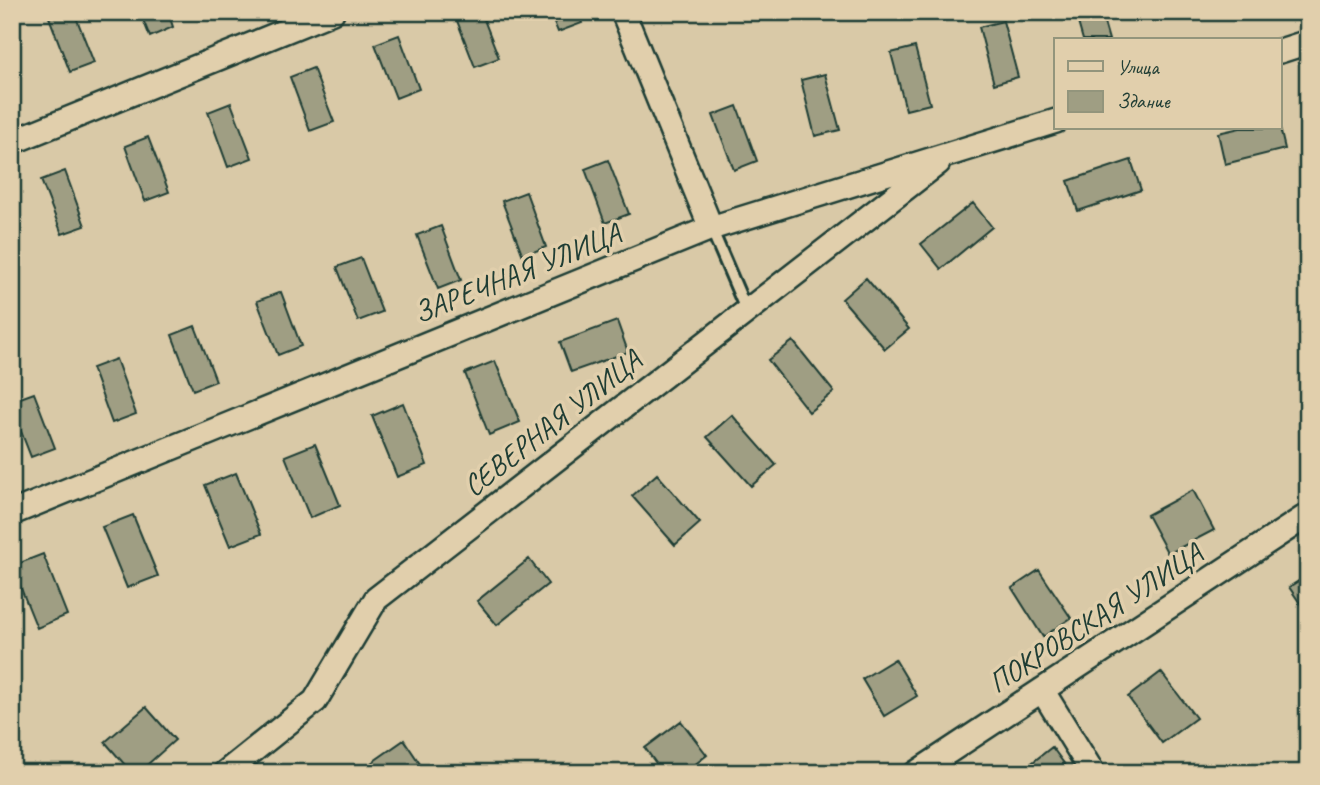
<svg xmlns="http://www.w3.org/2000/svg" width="1320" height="785" viewBox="0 0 1320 785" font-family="Caveat,sans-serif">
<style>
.building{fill:#9f9e83;stroke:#1f3d34;stroke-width:2}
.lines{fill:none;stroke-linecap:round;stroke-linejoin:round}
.service-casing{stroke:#1f3d34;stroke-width:16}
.minor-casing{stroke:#1f3d34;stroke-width:28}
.service{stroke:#e1cfac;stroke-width:10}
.minor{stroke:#e1cfac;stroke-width:23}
.labels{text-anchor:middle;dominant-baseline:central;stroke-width:7;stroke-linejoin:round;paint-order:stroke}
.street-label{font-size:30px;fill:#1f3d34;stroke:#e1cfac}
</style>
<rect width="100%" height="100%" fill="#d9c9a7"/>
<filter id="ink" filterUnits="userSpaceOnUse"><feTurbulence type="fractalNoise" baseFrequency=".0143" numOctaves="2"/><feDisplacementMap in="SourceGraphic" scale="14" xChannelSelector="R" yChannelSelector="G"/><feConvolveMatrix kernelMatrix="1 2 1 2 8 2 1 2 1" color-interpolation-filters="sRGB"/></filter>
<g filter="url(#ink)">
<path class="building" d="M63,12H74L94,63L70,72L49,17Z
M140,12H168L173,27L150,37Z
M481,12L499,58L475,67L454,13Z
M550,12H578L582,23L558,32Z
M1075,12H1101L1109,40H1083Z
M1003,21L1018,77L994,84L979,27Z
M399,35L419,89L396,98L375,44Z
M915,47L930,104L906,110L891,53Z
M313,68L334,122L310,131L290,77Z
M825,74L840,130L815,136L801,80Z
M231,103L252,158L228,167L208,112Z
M737,106L757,161L734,170L713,115Z
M1240,128H1280L1285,149L1225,164L1218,133Z
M148,137L169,192L145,201L125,146Z
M608,160L629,214L605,223L585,169Z
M1131,160L1141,190L1078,211L1068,181Z
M65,171L85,226L62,234L41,180Z
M526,192L546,247L523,256L502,201Z
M973,203L992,227L941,269L921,244Z
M441,226L461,280L438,289L417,235Z
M361,258L382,312L358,321L337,267Z
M866,278L909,329L885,349L842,299Z
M281,292L301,346L278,355L257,301Z
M617,321L628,352L571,372L560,342Z
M195,326L216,381L193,390L172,335Z
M793,341L834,392L809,412L768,360Z
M116,359L136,414L112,423L92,368Z
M495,361L520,422L489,435L465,373Z
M34,393L55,448L31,457L12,408V401Z
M403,403L427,465L397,477L372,416Z
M732,415L776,465L751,486L707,437Z
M315,444L340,505L310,518L285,456Z
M236,473L261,534L230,546L205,485Z
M657,474L700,523L675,545L632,496Z
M1193,490L1214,530L1168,554L1147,515Z
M133,515L158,576L127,588L102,527Z
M43,554L67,615L37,628L12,566Z
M529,559L548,584L497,625L477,601Z
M1039,570L1071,618L1043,637L1012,588Z
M1308,575V615L1289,587Z
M895,659L917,696L884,716L862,679Z
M1161,672L1196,718L1162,743L1128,697Z
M146,707L175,740L138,773H132L105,742Z
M681,721L707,755L684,773H663L645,748Z
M404,740L420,764L406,773H377L371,763Z
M1052,747L1071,773H1019Z"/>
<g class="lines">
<defs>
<path id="service" d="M711,228L747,312"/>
<path id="minor" d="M623,12L711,228
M1280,51L1308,42
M12,142L332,12
M12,513L711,228L1056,121
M1042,690L1093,773
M225,773L315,701L376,599L938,163
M916,773L1308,515"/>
</defs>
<use href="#service" class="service-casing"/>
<use href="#minor" class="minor-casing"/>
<use href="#service" class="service"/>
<use href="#minor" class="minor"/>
</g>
</g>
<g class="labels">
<g class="street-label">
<text transform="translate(517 273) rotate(-22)">ЗАРЕЧНАЯ УЛИЦА</text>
<text transform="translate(552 423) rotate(-38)">СЕВЕРНАЯ УЛИЦА</text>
<text transform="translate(1095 618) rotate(-33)">ПОКРОВСКАЯ УЛИЦА</text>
</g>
</g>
<rect width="1320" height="785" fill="none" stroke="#e1cfac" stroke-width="42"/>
<rect x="21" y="21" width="1278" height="743" fill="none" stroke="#1f3d34" stroke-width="2.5" filter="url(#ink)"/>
<rect x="1054" y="38" width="228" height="91" fill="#e1cfac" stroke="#93957c" stroke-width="2"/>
<rect x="1068" y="61" width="35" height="10" fill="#e1cfac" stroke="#93957c" stroke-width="2"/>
<text x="1117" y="74" font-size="21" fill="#1f3d34">Улица</text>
<rect x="1068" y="91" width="35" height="21" fill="#9f9e83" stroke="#93957c" stroke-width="2"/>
<text x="1117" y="108" font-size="21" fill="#1f3d34">Здание</text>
</svg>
